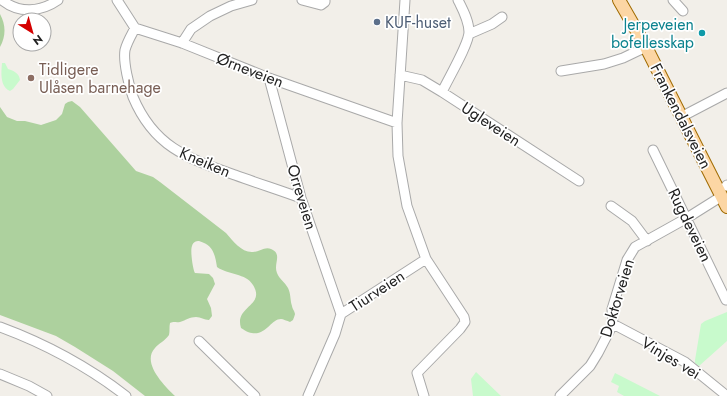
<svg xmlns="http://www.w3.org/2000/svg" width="727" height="396" viewBox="0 0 727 396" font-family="Jost,sans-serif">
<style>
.forest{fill:#add19e}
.park{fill:#c8facc}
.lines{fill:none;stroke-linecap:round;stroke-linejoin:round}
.minor-casing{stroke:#a9a9a9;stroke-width:11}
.major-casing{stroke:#a06b00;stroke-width:14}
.minor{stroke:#fff;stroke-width:9}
.major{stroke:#fcd6a4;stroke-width:12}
.service-dot{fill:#5c6f8a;stroke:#fff;stroke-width:1.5}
.culture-dot{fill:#0f9aa8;stroke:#fff;stroke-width:1.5}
.education-dot{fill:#8d6e63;stroke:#fff;stroke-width:1.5}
.labels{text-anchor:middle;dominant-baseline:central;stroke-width:3.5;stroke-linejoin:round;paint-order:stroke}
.service-label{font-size:16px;fill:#4e5e75;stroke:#fff;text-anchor:start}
.culture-label{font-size:16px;fill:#0d838f;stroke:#fff;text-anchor:end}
.education-label{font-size:16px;fill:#785e54;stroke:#fff;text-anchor:start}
.street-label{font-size:16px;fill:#222;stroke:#fff}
</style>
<rect width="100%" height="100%" fill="#f2efe9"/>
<path class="forest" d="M0,14C6,25 6,36 0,47Z
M72,101L80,107L136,171L153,177L160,182L226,233C233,241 242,253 253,252C259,252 265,246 271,249C283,254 273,264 277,273C279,279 285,282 288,288C291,294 290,300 292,306C292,308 295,312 295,314C295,315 293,320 293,320L290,322C287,321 283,319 281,319C269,319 264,344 241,328C234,306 266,306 253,285C246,273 228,275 217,267C215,254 213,245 199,241C196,241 193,242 192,246C190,251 193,270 195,273L209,274L213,278L215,284L207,299L211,308L212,316L209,320C204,320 201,317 196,317C190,317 186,320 180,322C175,323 175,321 170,323C169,327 170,331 169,335C165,341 159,343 155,348C141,363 165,386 175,396H145L113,371L75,347L56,336L0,315V107L7,117L17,121H25L41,125L56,120L62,114L65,104L68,102Z"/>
<path class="park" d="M2,63H5L8,69C14,71 19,73 20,80L13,89L10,91C0,87 1,73 2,63Z
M727,312V341L699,366L695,363V360L701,324L705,321Z
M476,372L501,396H473L471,379Z
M615,373L660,396H624L617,392L619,386L611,382Z"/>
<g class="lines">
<defs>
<path id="minor" d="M2,0C19,14 41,12 58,0
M117,0L135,28L182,43L269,78L397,123
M302,0L321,5L325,2V0
M405,0L397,123L398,156L407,206L426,259L464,317L465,322L460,329L417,373L424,396
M673,0L683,11
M135,28C132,34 127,42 125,50C123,62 129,86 133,97C154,147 187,158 235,175C257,183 279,190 301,198
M469,34L492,24L502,17
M182,43L191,29L210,16L231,6L252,0
M561,71L604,64L623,58L646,47
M400,75L422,80L442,92L579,181
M269,78L301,198L341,314
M442,92C448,79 469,44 469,32C469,21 463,10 458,0
M681,117L727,93
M653,150L726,300
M726,186L727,185
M611,206L632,221L647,241
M613,324L685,362L727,396
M0,327C46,344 87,366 126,396
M199,341L255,396
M0,374L29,386L47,396
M308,396L335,334L341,314L426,259
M560,396L590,366L598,353L613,324L612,309L627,260L635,247L687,218L722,196"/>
<path id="major" d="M619,0L646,47L727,207"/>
</defs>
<use href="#minor" class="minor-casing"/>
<use href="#major" class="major-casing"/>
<use href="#minor" class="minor"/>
<use href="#major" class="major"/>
</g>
<circle class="service-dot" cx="377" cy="22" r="4"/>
<circle class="culture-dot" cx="702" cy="33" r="4"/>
<circle class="education-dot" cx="31" cy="78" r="4"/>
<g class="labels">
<g class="service-label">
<text x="385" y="22">KUF-huset</text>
</g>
<g class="culture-label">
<text x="694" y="24">Jerpeveien<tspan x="694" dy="18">bofellesskap</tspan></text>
</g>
<g class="education-label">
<text x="39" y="69">Tidligere<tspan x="39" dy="18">Ulåsen barnehage</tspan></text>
</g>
<g class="street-label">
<text transform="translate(250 70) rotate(21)">Ørneveien</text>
<text transform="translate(681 116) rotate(63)">Frankendalsveien</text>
<text transform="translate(491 124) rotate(33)">Ugleveien</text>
<text transform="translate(205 162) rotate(23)">Kneiken</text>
<text transform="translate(302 197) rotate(73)">Orreveien</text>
<text transform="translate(690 225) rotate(64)">Rugdeveien</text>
<text transform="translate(377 291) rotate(-33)">Tiurveien</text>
<text transform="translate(617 298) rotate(-73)">Doktorveien</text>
<text transform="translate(671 358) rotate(31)">Vinjes vei</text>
</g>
</g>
<g transform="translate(32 32) rotate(143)"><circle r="19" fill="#ffffff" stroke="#a7a7a7"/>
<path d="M0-3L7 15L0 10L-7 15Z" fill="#d40000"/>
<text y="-6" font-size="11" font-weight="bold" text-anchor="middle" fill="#222222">N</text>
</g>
</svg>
